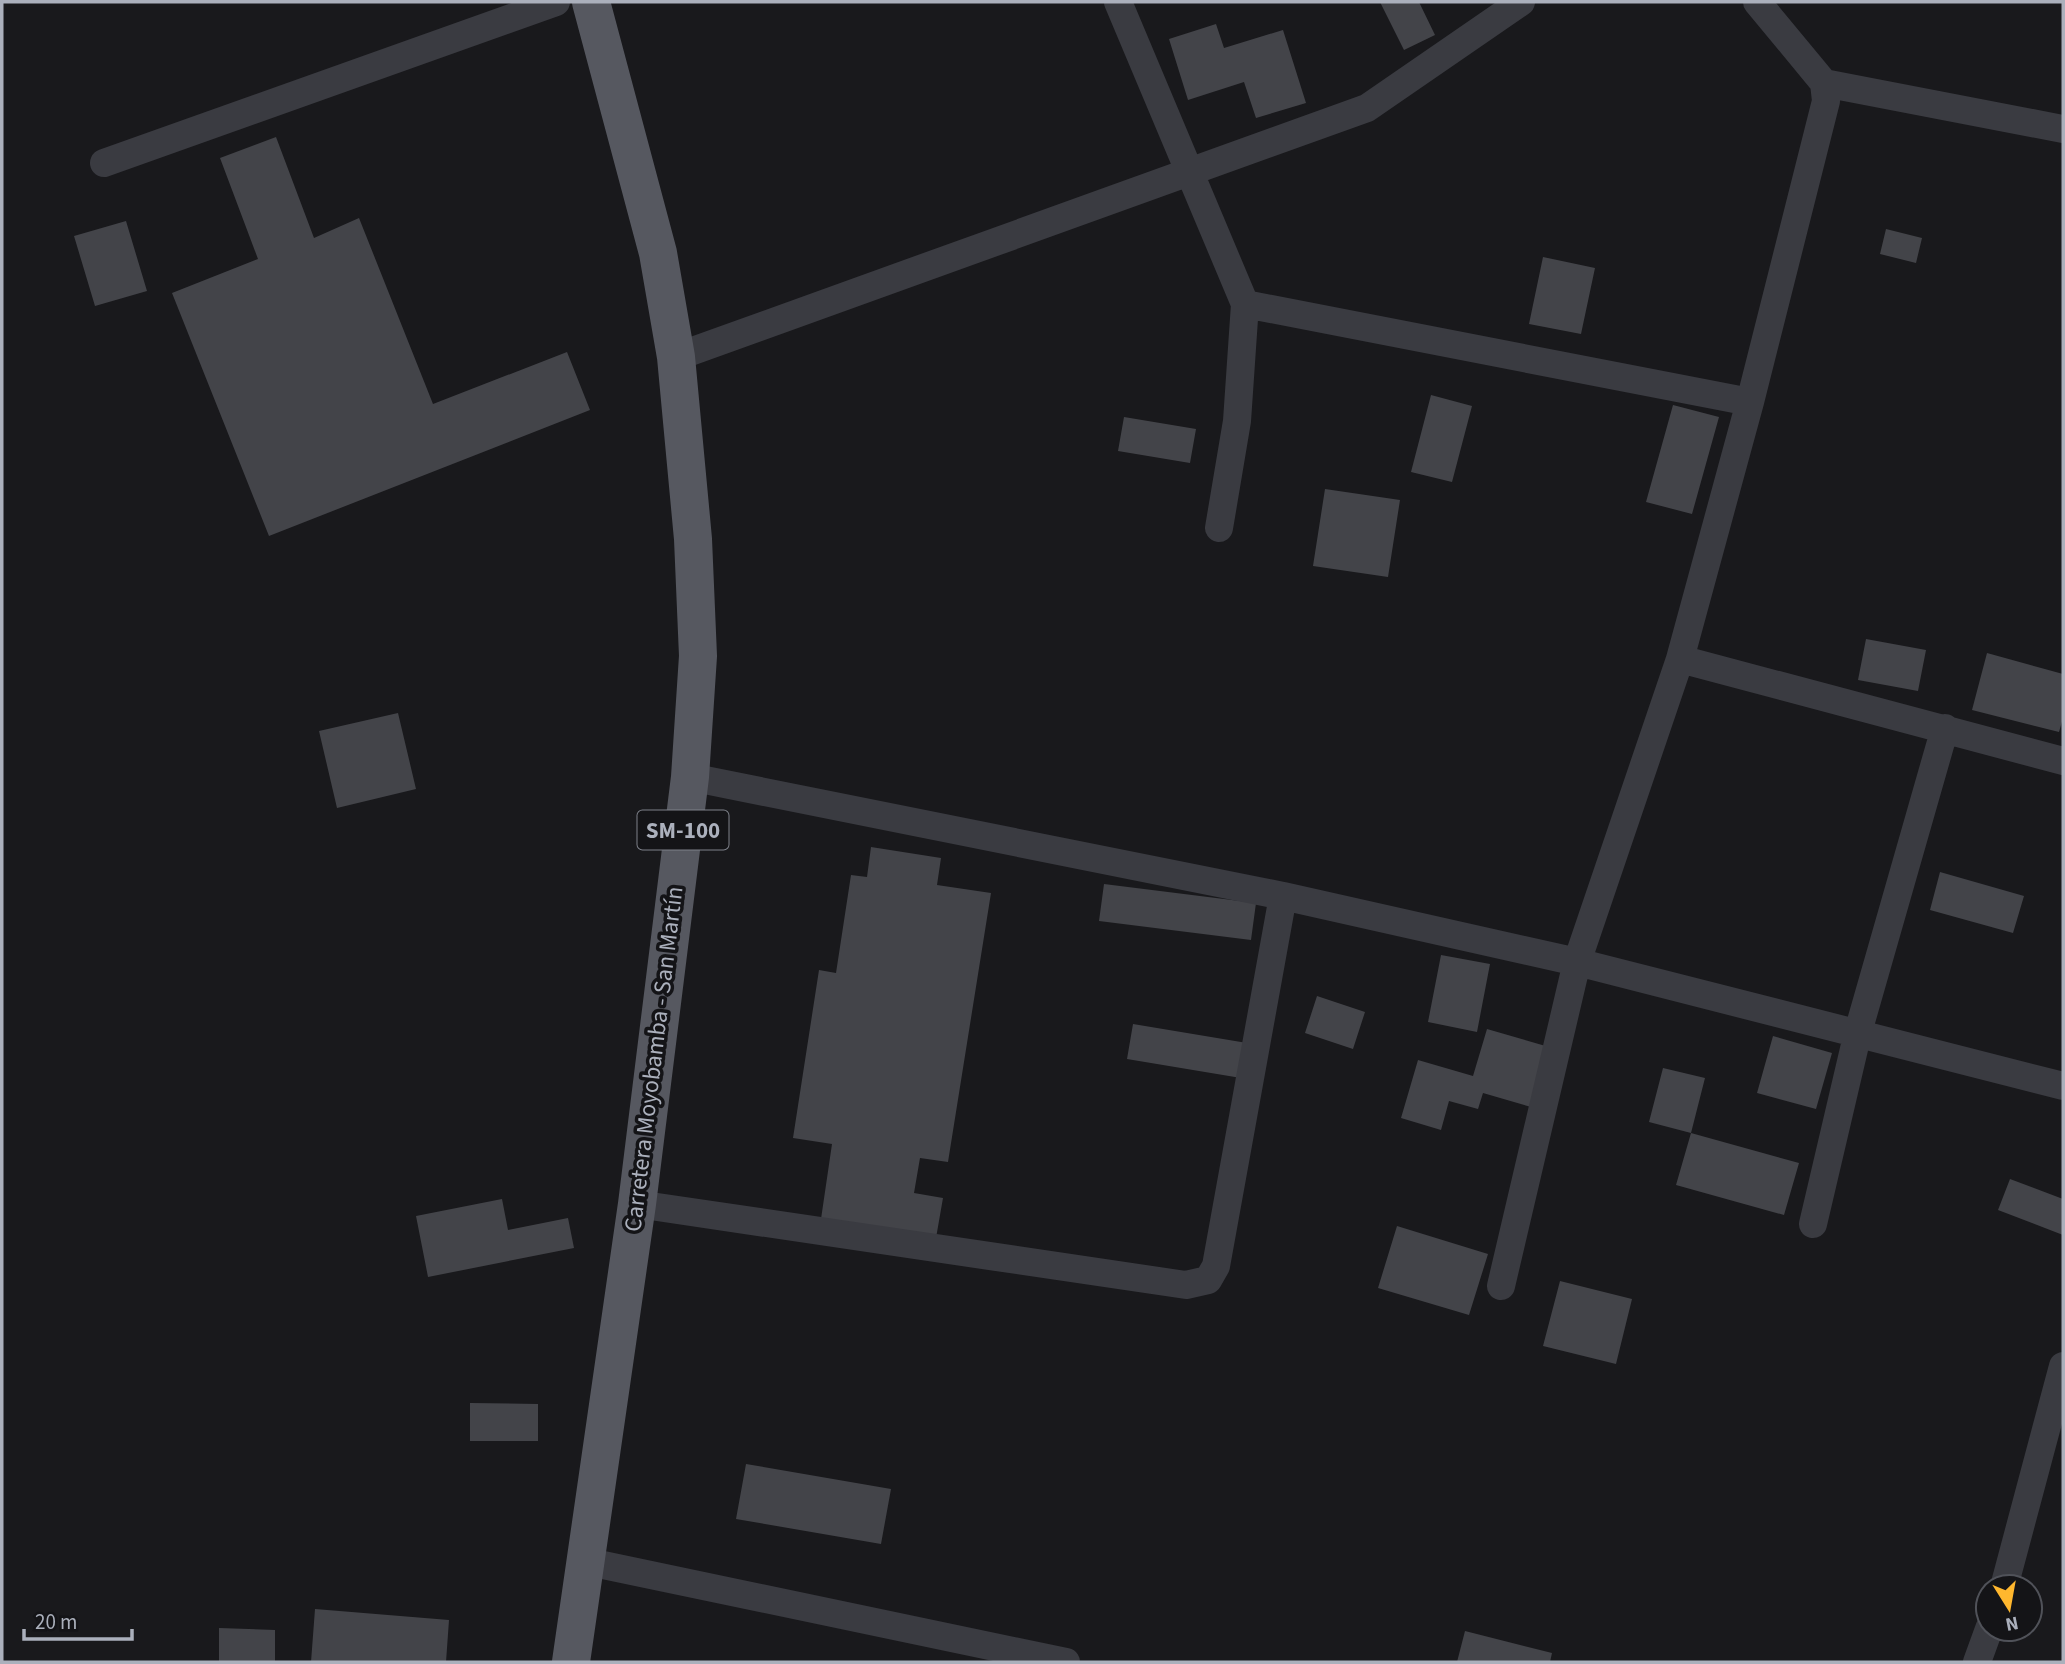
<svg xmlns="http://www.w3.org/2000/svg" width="2065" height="1664" viewBox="0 0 2065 1664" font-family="'Source Sans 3',sans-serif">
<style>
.building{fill:#434449}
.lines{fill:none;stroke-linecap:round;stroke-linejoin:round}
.street{stroke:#3a3b41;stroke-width:28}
.primary{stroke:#565860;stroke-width:38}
.labels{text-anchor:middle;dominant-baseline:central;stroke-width:7;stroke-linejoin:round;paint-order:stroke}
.shield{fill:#141417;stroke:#7e818a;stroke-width:2}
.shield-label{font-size:23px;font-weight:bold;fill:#abb0bc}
.street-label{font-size:24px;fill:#abb0bc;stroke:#141417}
</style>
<rect width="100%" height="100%" fill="#19191c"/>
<path class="building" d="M1380,2H1419L1435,35L1404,50Z
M1216,24L1224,48L1283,30L1306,103L1256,118L1244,82L1188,100L1169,39Z
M276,137L314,238L359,218L433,404L567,352L590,410L269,536L172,293L258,259L220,158Z
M126,221L147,291L95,306L74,236Z
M1886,229L1922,238L1916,263L1880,254Z
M1543,257L1595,268L1581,334L1529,324Z
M1431,395L1472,406L1452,482L1411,472Z
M1673,405L1719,417L1692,514L1646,502Z
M1124,417L1196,429L1190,463L1118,451Z
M1325,489L1400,500L1388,577L1313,566Z
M1866,639L1926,650L1918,691L1858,680Z
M1987,653L2063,674V718L2059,732L1972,710Z
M398,713L416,789L337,808L319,731Z
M871,847L941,858L937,885L991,893L948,1162L920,1158L914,1193L943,1198L936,1238L821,1219L832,1144L793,1138L819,970L836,973L851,875L867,877Z
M1940,872L2024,896L2013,933L1930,910Z
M1104,884L1256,903L1251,940L1099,921Z
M1441,955L1490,964L1477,1032L1428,1022Z
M1317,996L1365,1012L1353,1049L1305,1033Z
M1133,1024L1247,1043L1241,1078L1127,1059Z
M1487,1029L1549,1047L1531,1107L1483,1093L1478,1109L1449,1101L1441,1130L1401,1118L1418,1060L1473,1076Z
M1773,1036L1832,1053L1816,1109L1757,1093Z
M1663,1068L1705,1078L1691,1133L1649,1122Z
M1691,1133L1799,1163L1784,1215L1676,1185Z
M2010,1179L2063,1199V1235L1998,1210Z
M502,1199L508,1230L568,1218L574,1248L428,1277L416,1216Z
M1397,1226L1488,1254L1469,1315L1378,1288Z
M1560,1281L1632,1299L1616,1364L1543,1346Z
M470,1403L538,1404V1441H470Z
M746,1464L891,1489L881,1544L736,1519Z
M315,1609L449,1620L446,1662H311Z
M219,1628L275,1630V1662H219Z
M1465,1631L1552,1653L1550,1662H1457Z"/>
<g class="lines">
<path class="street" d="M1118,2L1245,304L1237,421L1219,528
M1824,83L2063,129
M104,163L556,2
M1245,304L1750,402L1680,659L2063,761
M676,357L1367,108L1521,2
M1750,402L1826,101L1824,83L1757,2
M690,777L1283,896L1577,962L2063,1086
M637,1204L1186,1285L1208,1280L1216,1266L1283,896
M1813,1224L1858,1032L1945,728
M1501,1286L1577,962L1680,659
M584,1561L1066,1662
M2004,1587L2063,1366
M1977,1662L1989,1629"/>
<path class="primary" d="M571,1662L637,1204L690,777L698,656L693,539L676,357L658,253L591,2"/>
</g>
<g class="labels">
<rect class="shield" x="637.5" y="810.5" width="91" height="39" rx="5"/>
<g class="shield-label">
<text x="683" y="830">SM-100</text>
</g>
<g class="street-label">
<text transform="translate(654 1059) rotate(-83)">Carretera Moyobamba - San Martín</text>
</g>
</g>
<rect width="2065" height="1664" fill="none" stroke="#abb0bc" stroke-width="7"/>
<g transform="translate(2009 1608) rotate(169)"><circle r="33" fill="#141417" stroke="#505259" stroke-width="2"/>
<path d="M0-5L12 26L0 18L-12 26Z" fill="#ffb72e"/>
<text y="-10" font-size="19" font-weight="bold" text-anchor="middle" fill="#abb0bc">N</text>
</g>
<path d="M24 1629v10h108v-10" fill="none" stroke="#abb0bc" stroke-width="3.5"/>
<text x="35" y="1629" font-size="21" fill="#abb0bc" stroke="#141417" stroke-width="5" paint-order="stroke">20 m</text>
</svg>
